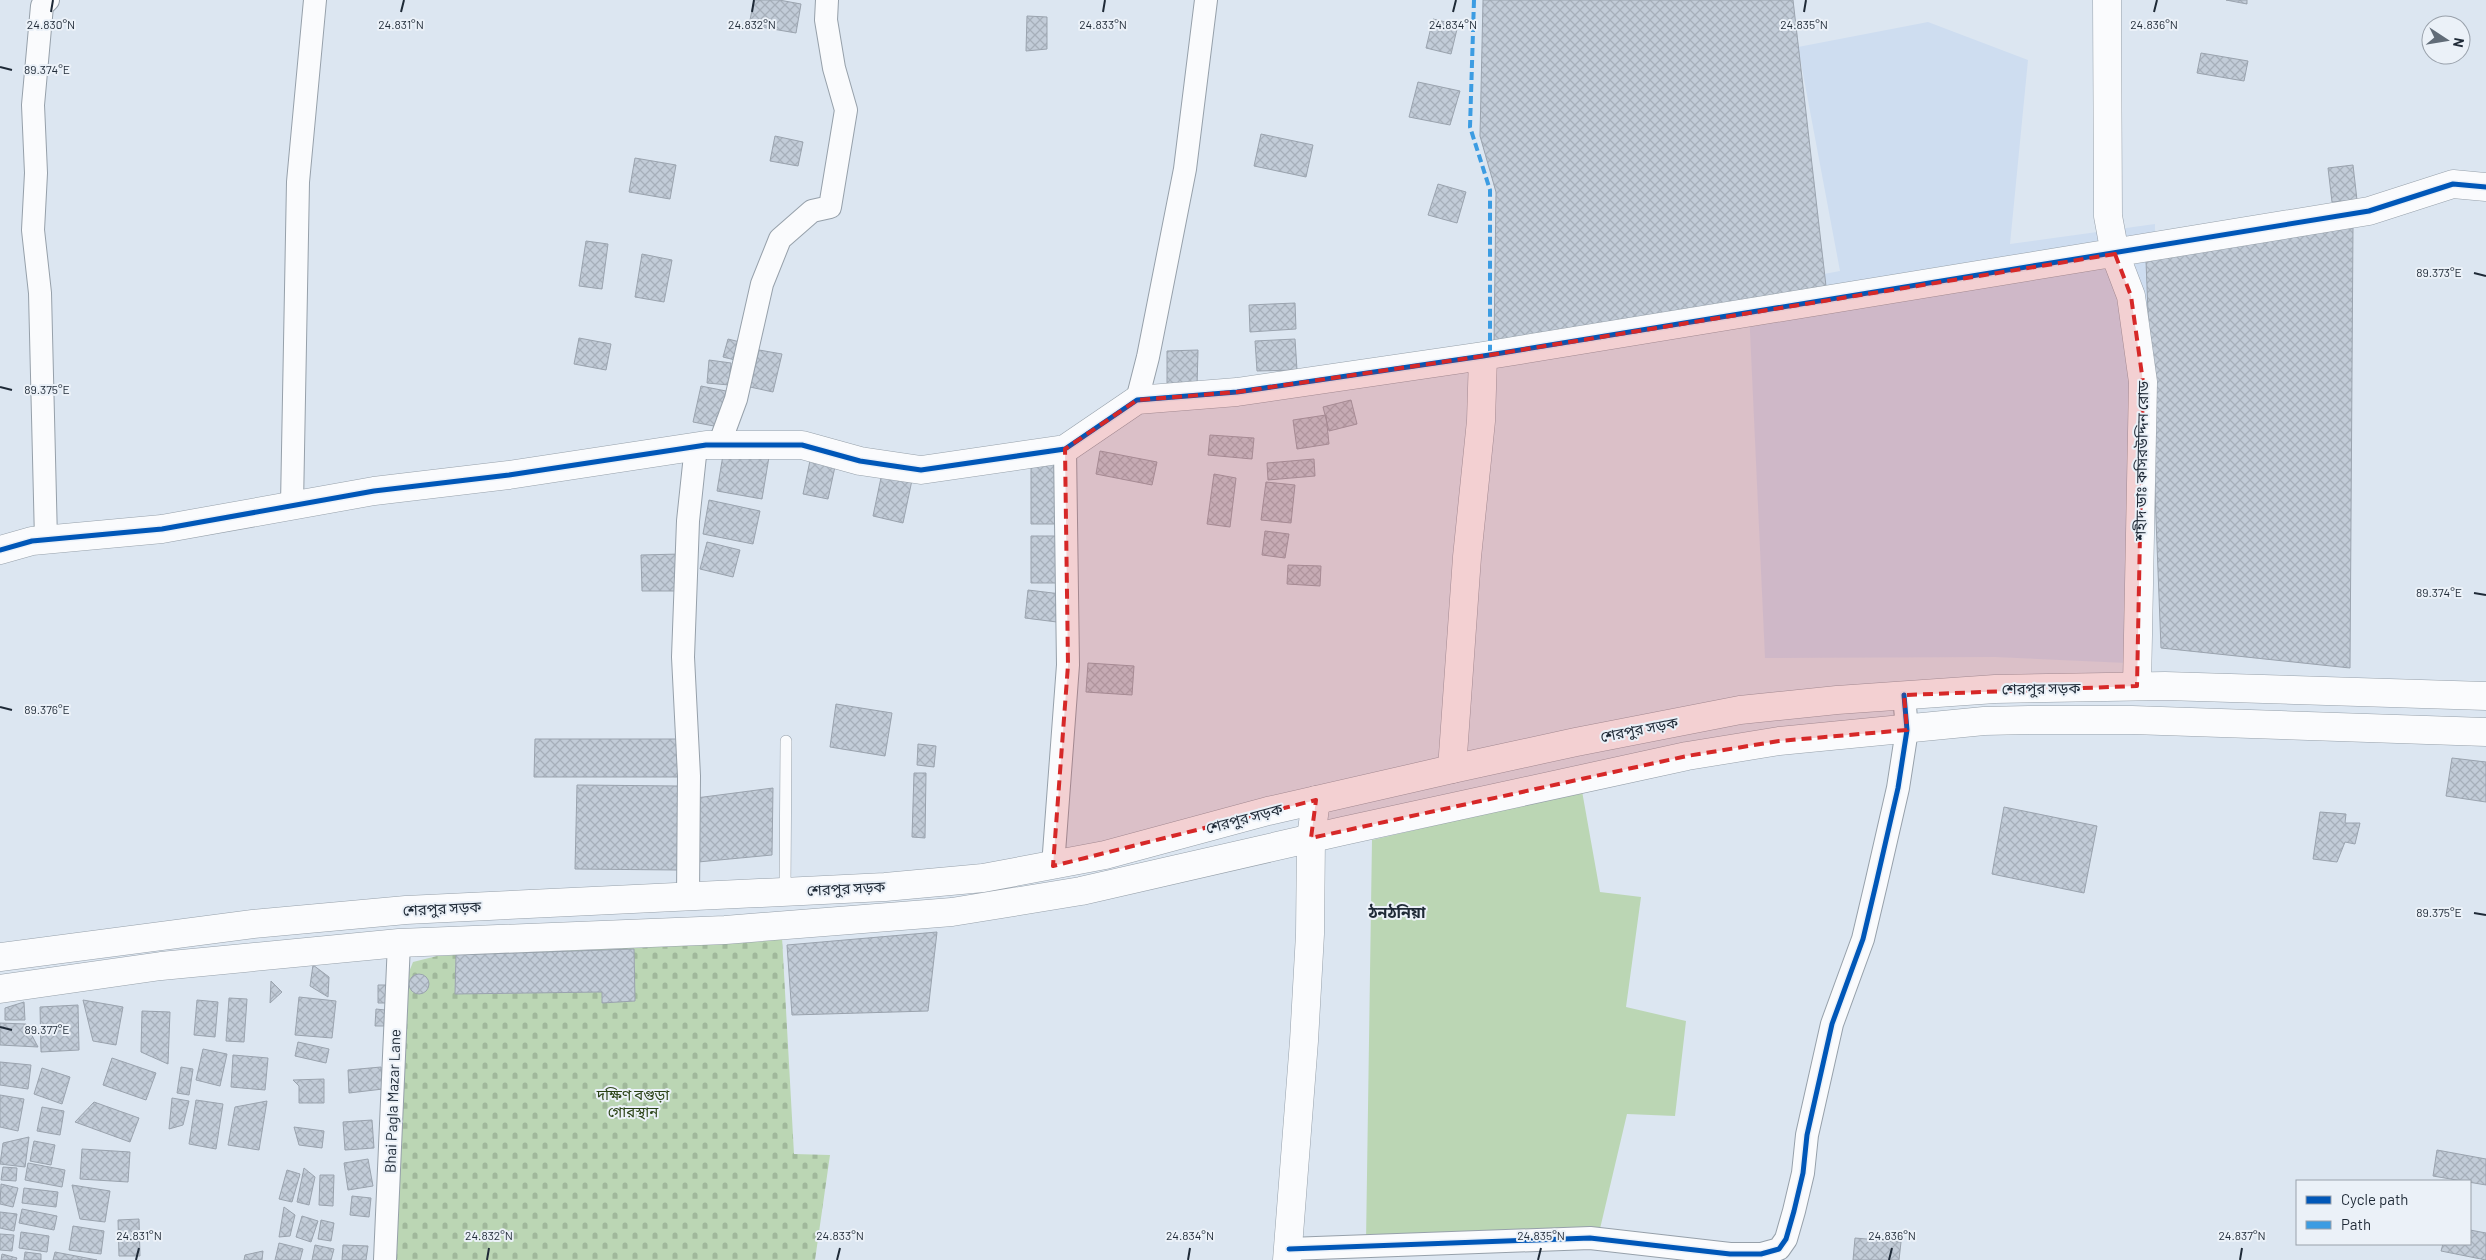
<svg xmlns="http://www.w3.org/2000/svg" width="2486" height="1260" viewBox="0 0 2486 1260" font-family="Barlow,'Noto Sans Bengali',sans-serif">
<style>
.built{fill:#ceddf0}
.cemetery{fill:url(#cemetery-stones)}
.garden{fill:#bbd6b4}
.building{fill:url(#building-cross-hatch);stroke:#9aa3ae}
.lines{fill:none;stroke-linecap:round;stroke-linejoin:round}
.service-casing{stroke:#96a0aa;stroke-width:12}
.minor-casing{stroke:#96a0aa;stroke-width:24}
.tertiary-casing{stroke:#96a0aa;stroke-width:29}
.trunk-casing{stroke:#96a0aa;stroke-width:29}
.service{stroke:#fafbfd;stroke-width:11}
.minor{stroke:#fafbfd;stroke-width:22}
.tertiary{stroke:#fafbfd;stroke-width:28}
.trunk{stroke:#fafbfd;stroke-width:28}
.quiet{stroke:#3c9ce2;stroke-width:4;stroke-dasharray:8 4;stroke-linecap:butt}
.cycleway-casing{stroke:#ebf1f8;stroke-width:8}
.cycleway{stroke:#0057b8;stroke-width:5}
.marked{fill:#d62828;fill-opacity:0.2;stroke:#d62828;stroke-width:4;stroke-dasharray:10 6;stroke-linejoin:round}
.ticks{fill:none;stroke:#1f2a37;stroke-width:2}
.labels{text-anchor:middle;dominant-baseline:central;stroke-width:4;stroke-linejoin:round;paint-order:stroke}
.street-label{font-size:15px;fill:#1f2a37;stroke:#ebf1f8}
.park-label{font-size:15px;fill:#2a4216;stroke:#ebf1f8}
.neighbourhood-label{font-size:16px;font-weight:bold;fill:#1f2a37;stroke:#ebf1f8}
.ticks-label{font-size:12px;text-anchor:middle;fill:#1f2a37;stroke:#ebf1f8;stroke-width:4;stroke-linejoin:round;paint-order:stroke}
</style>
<defs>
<pattern id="cemetery-stones" width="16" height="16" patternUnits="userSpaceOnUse" patternTransform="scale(1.25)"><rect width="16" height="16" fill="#bbd6b4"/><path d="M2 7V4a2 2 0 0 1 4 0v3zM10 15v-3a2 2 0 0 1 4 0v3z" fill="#a0b89b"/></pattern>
<pattern id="building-cross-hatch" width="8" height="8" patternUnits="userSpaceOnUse" patternTransform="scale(1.25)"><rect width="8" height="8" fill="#c2ccd8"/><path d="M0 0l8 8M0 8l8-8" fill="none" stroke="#a6afba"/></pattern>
</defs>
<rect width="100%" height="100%" fill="#dce6f1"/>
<path class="built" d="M1928,22L2028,60L2010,244L2155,224L2149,664L1995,657L1765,658L1748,288L1840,271L1798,47Z"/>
<path class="cemetery" d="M782,937L794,1154L830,1155L815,1260H390L403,987L413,962L437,956Z"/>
<path class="garden" d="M1582,791L1600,892L1641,897L1626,1007L1686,1021L1675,1116L1627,1114L1599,1233L1366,1242L1372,840Z"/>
<path class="building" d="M754,0H779L801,4L796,33L749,25Z
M1483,0H1793L1826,286L1494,344L1496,192L1480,136Z
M2226,0H2247V4Z
M1027,16L1047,17V49L1026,51Z
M1433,19L1458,25L1451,54L1426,48Z
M2201,53L2248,61L2244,81L2197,73Z
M1418,82L1460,91L1450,125L1409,117Z
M1261,134L1313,145L1306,177L1254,166Z
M775,136L803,142L798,166L770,161Z
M635,158L676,165L670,199L629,192Z
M2353,165L2357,200L2332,202L2328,168Z
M1438,184L1466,192L1457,223L1428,215Z
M2353,227L2350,668L2161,648L2146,261Z
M586,241L608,244L602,289L579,286Z
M642,254L672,260L664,302L635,297Z
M1295,303L1296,329L1250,332L1249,305Z
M579,338L611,344L606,370L574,364Z
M728,339L744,343L739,361L723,357Z
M1295,339L1297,370L1257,371L1255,341Z
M759,350L782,354L773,392L750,387Z
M1198,350L1197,387H1167V351Z
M709,360L731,363L729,385L707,383Z
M701,386L726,391L719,427L693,422Z
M1351,400L1357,424L1329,431L1323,407Z
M1326,415L1329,444L1297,449L1293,420Z
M1210,435L1254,438L1252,459L1208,455Z
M724,449L769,457L762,499L717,491Z
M1100,451L1157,462L1152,485L1096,474Z
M811,456L836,462L828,499L803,494Z
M1314,459L1315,476L1268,480L1267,463Z
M1031,464H1061V524H1031Z
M882,473L912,480L903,523L873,516Z
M1214,474L1236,478L1230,527L1207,524Z
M1266,482L1295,485L1291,523L1261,520Z
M709,500L760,511L753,544L703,534Z
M1265,531L1289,534L1285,558L1262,555Z
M1031,536H1058V583H1031Z
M707,542L740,550L733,577L700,569Z
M680,554L681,591H642L641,555Z
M1288,565L1321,566L1320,586L1287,584Z
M1028,590L1061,594L1057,622L1025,618Z
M1088,663L1134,666L1132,695L1086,692Z
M836,704L892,713L885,756L830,747Z
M535,739H681L679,777H534Z
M918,744L936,746L934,767L917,765Z
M2452,758L2486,762V802L2446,796Z
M914,773H926L925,838L912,837Z
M577,785L678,786V870L575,869Z
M773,788L772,855L698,862L696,798Z
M2004,807L2097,826L2084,893L1992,874Z
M2320,812L2346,814L2345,823H2360L2355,844L2345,842L2337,862L2313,859Z
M937,932L928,1011L792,1015L787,945Z
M634,949L635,1001L602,1003V992L455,994L456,955Z
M313,965L329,977L328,997L310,986Z
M409 984a10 10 0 1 1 20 0a10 10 0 1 1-20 0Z
M271,981L282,992L270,1003Z
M378,985H387V1003H378Z
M299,997L336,1001L332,1038L295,1035Z
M229,998L247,999L244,1042L226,1041Z
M83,1000L123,1007L116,1045L93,1041Z
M197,1000L218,1002L215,1037L194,1035Z
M24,1002L25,1020H5V1008Z
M78,1005L79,1050L41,1052L40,1007Z
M376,1009L385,1010L384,1026H375Z
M142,1011L170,1012L168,1064L141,1052Z
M0,1023L26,1024L38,1047L0,1045Z
M298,1042L329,1049L326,1063L295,1056Z
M203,1049L227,1054L220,1086L196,1080Z
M233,1055L268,1058L265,1090L231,1087Z
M112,1058L156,1073L146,1100L103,1085Z
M0,1062L31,1065L28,1089L0,1085Z
M181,1067L193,1069L189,1095L177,1093Z
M381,1067L383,1089L349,1093L348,1070Z
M42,1068L70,1077L62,1104L34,1094Z
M324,1079V1103H299V1086L293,1080Z
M0,1095L24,1099L18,1131L0,1127Z
M172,1098L189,1101L183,1125L169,1129Z
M196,1100L223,1104L216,1149L189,1144Z
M267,1101L259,1150L228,1145L235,1107Z
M94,1102L139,1118L130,1142L75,1122Z
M42,1107L64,1111L60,1135L37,1131Z
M372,1120L374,1148L345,1150L343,1122Z
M294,1127L324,1131L322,1148L299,1145Z
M29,1137L25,1167L0,1164L3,1143Z
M34,1141L55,1145L51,1165L30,1161Z
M82,1149L130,1152L128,1182L80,1179Z
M2437,1150L2486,1159V1185L2433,1176Z
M368,1159L373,1186L348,1190L344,1163Z
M28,1163L65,1170L62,1187L25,1180Z
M3,1167L17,1168L16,1181L1,1180Z
M304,1168L315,1177L309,1205L297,1202Z
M287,1170L300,1174L292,1202L279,1199Z
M320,1175H334L333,1206L319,1205Z
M1,1184L18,1188L13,1207L0,1204Z
M72,1185L110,1191L105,1222L80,1219Z
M24,1188L58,1192L56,1207L22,1203Z
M352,1196L371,1198L369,1217L350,1215Z
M284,1207L295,1215L290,1236L279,1237Z
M22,1209L57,1216L54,1230L19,1223Z
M0,1212L17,1214L14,1231L0,1228Z
M302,1216L318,1221L311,1242L296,1237Z
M139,1219L140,1256H119L118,1220Z
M321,1220L334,1223L331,1241L318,1239Z
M73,1226L104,1231L101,1254L69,1250Z
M2470,1230L2486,1233V1260L2441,1251L2443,1244H2470Z
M21,1232L49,1236L47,1252L19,1248Z
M0,1234L14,1235L12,1251L0,1250Z
M1855,1238L1901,1242L1899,1260H1853Z
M279,1243L303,1249L300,1260H275Z
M315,1245L334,1249L331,1260H312Z
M343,1245L368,1246L366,1260H342Z
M263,1251L262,1260H244L245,1255Z
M25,1252L41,1254V1260H24Z
M55,1252L97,1260H53Z
M2,1254L17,1258L16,1260H1Z"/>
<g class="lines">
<defs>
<path id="service" d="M785,891L786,741"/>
<path id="minor" d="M1137,400L1148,357L1185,169L1206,0
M719,445L736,399L762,284L780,239L812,211L830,207L846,110L834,68L826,20L827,0
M292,505L298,182L315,0
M46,540L40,293L33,230L36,173L33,105L42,6L48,0
M1053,866L1068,665L1065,449
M688,896L689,776L683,657L688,521L696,446
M1289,1249L1590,1238L1730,1254H1761L1779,1249L1786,1239L1794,1211L1803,1173L1807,1135L1832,1024L1863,939L1876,884L1898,788L1907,730L1904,695
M385,1260L399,943"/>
<path id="tertiary" d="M2107,0L2108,216L2115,254L2131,296L2143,382L2137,686
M0,550L32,541L162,529L374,491L509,475L706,445H802L860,461L921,470L1065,449L1137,400L1237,392L1483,356L2369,211L2453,184L2486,187
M1452,769L1467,557L1481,421L1483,356
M1287,1260L1304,1041L1310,934L1311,838L1316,800"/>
<path id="trunk" d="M0,957L253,924L406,910L885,887L983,878L1105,855L1268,811L1452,769L1576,742L1740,710L1837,700L1995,689L2165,686L2486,696
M0,989L161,966L399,943L725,930L952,912L1081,891L1343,831L1687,756L1779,741L1984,721L2029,720H2132L2486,732"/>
</defs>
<use href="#service" class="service-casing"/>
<use href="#minor" class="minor-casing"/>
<use href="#tertiary" class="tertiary-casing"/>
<use href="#trunk" class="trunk-casing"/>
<use href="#service" class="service"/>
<use href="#minor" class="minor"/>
<use href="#tertiary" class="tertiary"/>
<use href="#trunk" class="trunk"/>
<path class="quiet" d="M1474,0L1470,127L1490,190V355"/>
<defs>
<path id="cycleway" d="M0,550L32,541L162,529L374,491L509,475L706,445H802L860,461L921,470L1065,449L1137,400L1237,392L1483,356L2369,211L2453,184L2486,187
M1289,1249L1590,1238L1730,1254H1761L1779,1249L1786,1239L1794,1211L1803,1173L1807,1135L1832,1024L1863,939L1876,884L1898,788L1907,730L1904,695"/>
</defs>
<use href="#cycleway" class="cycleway-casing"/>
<use href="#cycleway" class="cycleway"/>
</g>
<path class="marked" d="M2115,254L2131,296L2143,382L2137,686L1904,695L1907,730L1779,741L1687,756L1311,838L1316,800L1053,866L1068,665L1065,449L1137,400L1237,392L1483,356Z"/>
<path class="ticks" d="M51,12L53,0M401,12L404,0M752,12L754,0M1103,12L1105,0M1453,12L1456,0M1804,12L1806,0M2154,12L2157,0M0,67L12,70M2474,273L2486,276M0,387L12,390M2474,593L2486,595M0,707L12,710M2474,913L2486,915M0,1027L12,1030M136,1260L139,1248M487,1260L489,1248M837,1260L840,1248M1188,1260L1190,1248M1538,1260L1541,1248M1889,1260L1892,1248M2240,1260L2242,1248"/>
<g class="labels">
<g class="street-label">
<text transform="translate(2141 461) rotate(-89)">শহীদ ডাঃ কসিরউদ্দিন রোড</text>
<text transform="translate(2041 688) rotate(-1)">শেরপুর সড়ক</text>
<text transform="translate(1639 729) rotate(-11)">শেরপুর সড়ক</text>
<text transform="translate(1244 818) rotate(-15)">শেরপুর সড়ক</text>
<text transform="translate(846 888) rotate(-3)">শেরপুর সড়ক</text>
<text transform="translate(442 908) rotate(-3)">শেরপুর সড়ক</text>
<text transform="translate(392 1101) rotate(-88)">Bhai Pagla Mazar Lane</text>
</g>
<g class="park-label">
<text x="633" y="1094">দক্ষিণ বগুড়া<tspan x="633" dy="17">গোরস্থান</tspan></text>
</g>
<g class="neighbourhood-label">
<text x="1397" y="911">ঠনঠনিয়া</text>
</g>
</g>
<g class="ticks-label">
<text x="51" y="29">24.830°N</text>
<text x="401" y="29">24.831°N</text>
<text x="752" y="29">24.832°N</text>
<text x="1103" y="29">24.833°N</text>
<text x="1453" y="29">24.834°N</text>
<text x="1804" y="29">24.835°N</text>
<text x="2154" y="29">24.836°N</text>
<text x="47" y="74">89.374°E</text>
<text x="2439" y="277">89.373°E</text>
<text x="47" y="394">89.375°E</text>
<text x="2439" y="597">89.374°E</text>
<text x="47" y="714">89.376°E</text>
<text x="2439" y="917">89.375°E</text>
<text x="47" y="1034">89.377°E</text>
<text x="139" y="1240">24.831°N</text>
<text x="489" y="1240">24.832°N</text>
<text x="840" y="1240">24.833°N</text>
<text x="1190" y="1240">24.834°N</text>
<text x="1541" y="1240">24.835°N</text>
<text x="1892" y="1240">24.836°N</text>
<text x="2242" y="1240">24.837°N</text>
</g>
<rect x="2296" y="1180" width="175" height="65" fill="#ebf1f8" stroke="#99a1ab"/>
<rect x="2306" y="1196" width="25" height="8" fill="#0057b8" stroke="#99a1ab"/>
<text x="2341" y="1205" font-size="15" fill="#1f2a37">Cycle path</text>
<rect x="2306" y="1221" width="25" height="8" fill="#3c9ce2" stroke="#99a1ab"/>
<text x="2341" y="1230" font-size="15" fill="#1f2a37">Path</text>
<g transform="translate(2446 40) rotate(102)"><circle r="24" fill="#ebf1f8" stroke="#99a1ab"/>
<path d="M0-4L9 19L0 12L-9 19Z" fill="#616c78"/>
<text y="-8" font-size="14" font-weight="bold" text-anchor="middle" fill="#1f2a37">N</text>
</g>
</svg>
